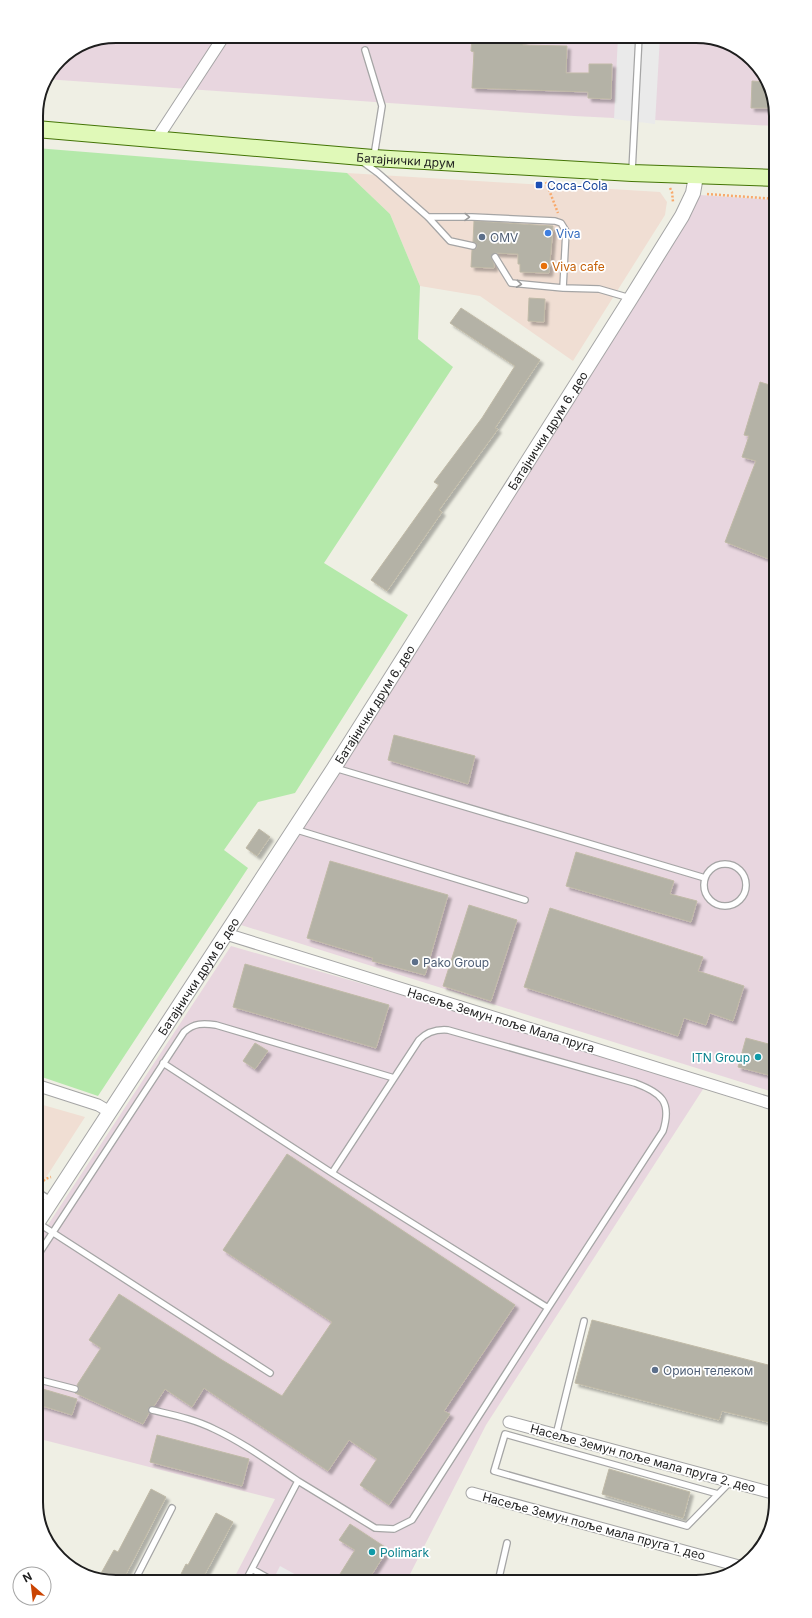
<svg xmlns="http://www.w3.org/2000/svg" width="812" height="1618" viewBox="0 0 812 1618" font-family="Inter,sans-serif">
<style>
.commercial{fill:#f0ded3}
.industrial{fill:#e8d6df}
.grass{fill:#b4e9aa}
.parking{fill:#eaeaea}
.building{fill:#b4b2a6;stroke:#c0baa7;filter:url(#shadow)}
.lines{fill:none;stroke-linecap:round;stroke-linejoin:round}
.service-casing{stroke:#a5a5a5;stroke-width:8}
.minor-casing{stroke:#a5a5a5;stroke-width:13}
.tertiary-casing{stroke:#a5a5a5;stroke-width:16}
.secondary-casing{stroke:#447406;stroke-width:18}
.path{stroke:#f8a96c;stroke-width:2.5;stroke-dasharray:2 2;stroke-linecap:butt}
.service{stroke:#fff;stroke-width:5.5}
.minor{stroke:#fff;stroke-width:11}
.tertiary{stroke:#fff;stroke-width:14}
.secondary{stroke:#e0f9b8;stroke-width:16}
.oneway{stroke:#9a9a9a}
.transit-dot{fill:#1a4fb4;stroke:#fff;stroke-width:1.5}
.shop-dot{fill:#3f7fe0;stroke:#fff;stroke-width:1.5}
.service-dot{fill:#5c6f8a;stroke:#fff;stroke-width:1.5}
.food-dot{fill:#e8710a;stroke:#fff;stroke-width:1.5}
.culture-dot{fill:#0f9aa8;stroke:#fff;stroke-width:1.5}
.labels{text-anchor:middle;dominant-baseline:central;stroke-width:3.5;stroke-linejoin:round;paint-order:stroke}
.street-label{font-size:12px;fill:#1e1e1e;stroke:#fff}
.transit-label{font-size:12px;fill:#164399;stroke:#fff;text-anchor:start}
.shop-label{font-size:12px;fill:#366cbe;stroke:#fff;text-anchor:start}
.service-label{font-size:12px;fill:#4e5e75;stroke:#fff;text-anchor:start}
.food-label{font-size:12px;fill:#c56008;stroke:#fff;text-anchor:start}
.culture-label{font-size:12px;fill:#0d838f;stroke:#fff;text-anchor:end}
.rim{fill:none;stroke:#1e1e1e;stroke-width:2}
</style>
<defs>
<filter id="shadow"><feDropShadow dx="3.5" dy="3.5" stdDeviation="1" flood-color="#0004"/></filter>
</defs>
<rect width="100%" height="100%" fill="#efefe4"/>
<path class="commercial" d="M347,173L660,192L667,202L666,208L665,215L573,361L480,296L420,286L390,214Z
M36,1103L85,1117L36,1193Z"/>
<path class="industrial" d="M116,36H702L745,52L770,85L776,116V126L574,116L45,79L59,59L85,42Z
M700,195L776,200V1093L241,925L489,535Z
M231,946L707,1083L486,1425L406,1582H232L275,1499L36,1438V1243Z"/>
<path class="grass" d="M36,148L347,173L390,214L420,286L418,339L453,367L324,563L408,615L295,793L258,802L224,850L248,868L98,1096L36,1075Z"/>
<path class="parking" d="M618,36H660L655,124L614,119Z
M280,1566L309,1582H272Z"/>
<path class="building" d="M472,36H523V45L567,46L566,73H589V64H612L611,99L588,98V92L472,88L474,52L471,51Z
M752,81L767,82L770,85V108H751Z
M474,221L553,226L549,273L520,272V264H518V254L495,253L491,257L494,264V268L471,267L472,250L476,249L477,247L476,243L473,242Z
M529,298L545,299L544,322L528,321Z
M461,308L540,360L495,428L498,429L439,510L442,512L387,591L371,580L439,485L434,482L482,418L515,366L450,323Z
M760,382L776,387V555L774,561L725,542L756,461L742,457L749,436L744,435Z
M394,735L475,756L468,784L388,760Z
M259,829L270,837L257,856L246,848Z
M576,852L674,881L670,894L697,901L691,922L566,886Z
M330,861L448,895L425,975L372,961L373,958L307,938Z
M469,905L517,920L491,1001L443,986Z
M550,908L703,957L698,971L744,986L733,1021L710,1013L706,1025L684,1018L678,1036L524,987Z
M245,964L389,1005L376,1048L233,1007Z
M746,1038L776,1046V1077L738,1067Z
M255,1043L268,1051L255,1069L243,1061Z
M287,1154L515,1305L444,1411L450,1414L389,1505L360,1485L377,1459L349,1440L328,1471L204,1388L192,1407L165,1389L154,1406L149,1407L148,1411L149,1413L143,1424L75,1393L78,1392L79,1388L77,1385L101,1348L89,1340L119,1294L222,1360L282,1396L332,1322L223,1250Z
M592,1320L776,1367V1424L722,1411L719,1420L575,1383Z
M36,1387L77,1399L72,1415L36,1404Z
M157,1435L249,1459L242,1486L150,1462Z
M609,1469L690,1492L683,1518L602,1494Z
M151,1489L166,1497L122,1582H111L99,1577L114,1550L118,1552Z
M216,1513L233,1522L205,1574L221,1582H177L186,1564L188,1565Z
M350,1524L388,1549L367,1582H335L355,1550L339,1540Z"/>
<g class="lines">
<defs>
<path id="service" d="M202,36L224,37
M365,50L382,106L374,156
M363,162L378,173L428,217L450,241L473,246
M632,171L639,36
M428,217H472L555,221L561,223L566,231L563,288
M495,257L511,283L563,288L599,289L630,298
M335,768L705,878
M294,829L525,900
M704 885a21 21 0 1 1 42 0a21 21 0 1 1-42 0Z
M163,1063L332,1173L548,1308L412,1520L394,1529L375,1528L298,1481
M332,1173L419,1040C427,1032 436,1029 448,1030L635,1083C662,1093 672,1102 663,1131L548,1308
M36,1191L52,1201
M38,1223L270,1373
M36,1258L184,1032C194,1023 203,1023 216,1025L394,1078
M36,1379L75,1389
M152,1410C173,1415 194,1419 214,1429C244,1443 271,1463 298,1481L245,1582
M556,1435L584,1321
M718,1494L505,1434L494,1471L687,1526L730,1482
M252,1569L275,1582
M134,1582L172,1508
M498,1582L507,1543"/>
<path id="minor" d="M156,140L224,36
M226,934L776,1105
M36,1085L98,1105L110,1112
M509,1422L776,1494
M472,1493L739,1566"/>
<g id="tertiary">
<path id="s1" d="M36,1225L334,768L631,298L682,216L693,193L696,176"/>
</g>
<g id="secondary">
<path id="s2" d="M36,129L373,158L632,173L776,178"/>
</g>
</defs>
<use href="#service" class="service-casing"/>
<use href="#minor" class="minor-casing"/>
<use href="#tertiary" class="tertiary-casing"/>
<use href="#secondary" class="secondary-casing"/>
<path class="path" d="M546,182L558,213
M670,188L672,192L673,202
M707,194L776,199
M41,1184L45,1179L51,1177"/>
<use href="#service" class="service"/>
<use href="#minor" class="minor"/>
<use href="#tertiary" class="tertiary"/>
<use href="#secondary" class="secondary"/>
</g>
<defs><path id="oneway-chevron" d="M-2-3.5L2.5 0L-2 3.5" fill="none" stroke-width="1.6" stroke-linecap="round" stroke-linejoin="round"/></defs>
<g class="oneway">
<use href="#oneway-chevron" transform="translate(467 217) rotate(1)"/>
<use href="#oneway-chevron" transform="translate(519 284) rotate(6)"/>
</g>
<rect class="transit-dot" x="535" y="181" width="8" height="8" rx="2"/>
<circle class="shop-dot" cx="548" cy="233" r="4"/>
<g class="service-dot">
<circle cx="482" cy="237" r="4"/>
<circle cx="415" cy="962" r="4"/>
<circle cx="655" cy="1370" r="4"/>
</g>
<circle class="food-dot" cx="544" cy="266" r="4"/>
<g class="culture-dot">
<circle cx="758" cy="1057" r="4"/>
<circle cx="372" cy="1552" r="4"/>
</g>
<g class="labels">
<g class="street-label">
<text stroke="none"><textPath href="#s2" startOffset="371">Батајнички друм</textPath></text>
<text stroke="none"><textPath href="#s1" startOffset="945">Батајнички друм 6. део</textPath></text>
<text stroke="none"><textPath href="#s1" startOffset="621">Батајнички друм 6. део</textPath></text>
<text stroke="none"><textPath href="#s1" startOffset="297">Батајнички друм 6. део</textPath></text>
<text transform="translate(501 1020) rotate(17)">Насеље Земун поље Мала пруга</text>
<text transform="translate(643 1458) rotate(15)">Насеље Земун поље мала пруга 2. део</text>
<text transform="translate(594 1526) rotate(15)">Насеље Земун поље мала пруга 1. део</text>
</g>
<g class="transit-label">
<text x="547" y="185">Coca-Cola</text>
</g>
<g class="shop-label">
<text x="556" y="233">Viva</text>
</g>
<g class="service-label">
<text x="490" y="237">OMV</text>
<text x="423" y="962">Pako Group</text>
<text x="663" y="1370">Орион телеком</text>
</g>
<g class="food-label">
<text x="552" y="266">Viva cafe</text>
</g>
<g class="culture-label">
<text x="750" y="1057">ITN Group</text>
<text x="380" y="1552" text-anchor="start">Polimark</text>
</g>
</g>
<path d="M0 0H812V1618H0ZM116 43H696A73 73 0 0 1 769 116V1502A73 73 0 0 1 696 1575H116A73 73 0 0 1 43 1502V116A73 73 0 0 1 116 43Z" fill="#fff" fill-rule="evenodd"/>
<path class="rim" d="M116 43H696A73 73 0 0 1 769 116V1502A73 73 0 0 1 696 1575H116A73 73 0 0 1 43 1502V116A73 73 0 0 1 116 43Z"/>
<g transform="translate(32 1586) rotate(332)"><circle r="19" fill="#ffffff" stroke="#a5a5a5"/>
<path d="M0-3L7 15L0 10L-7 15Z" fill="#ca4402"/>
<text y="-6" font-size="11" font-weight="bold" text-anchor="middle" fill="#1e1e1e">N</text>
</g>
</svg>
